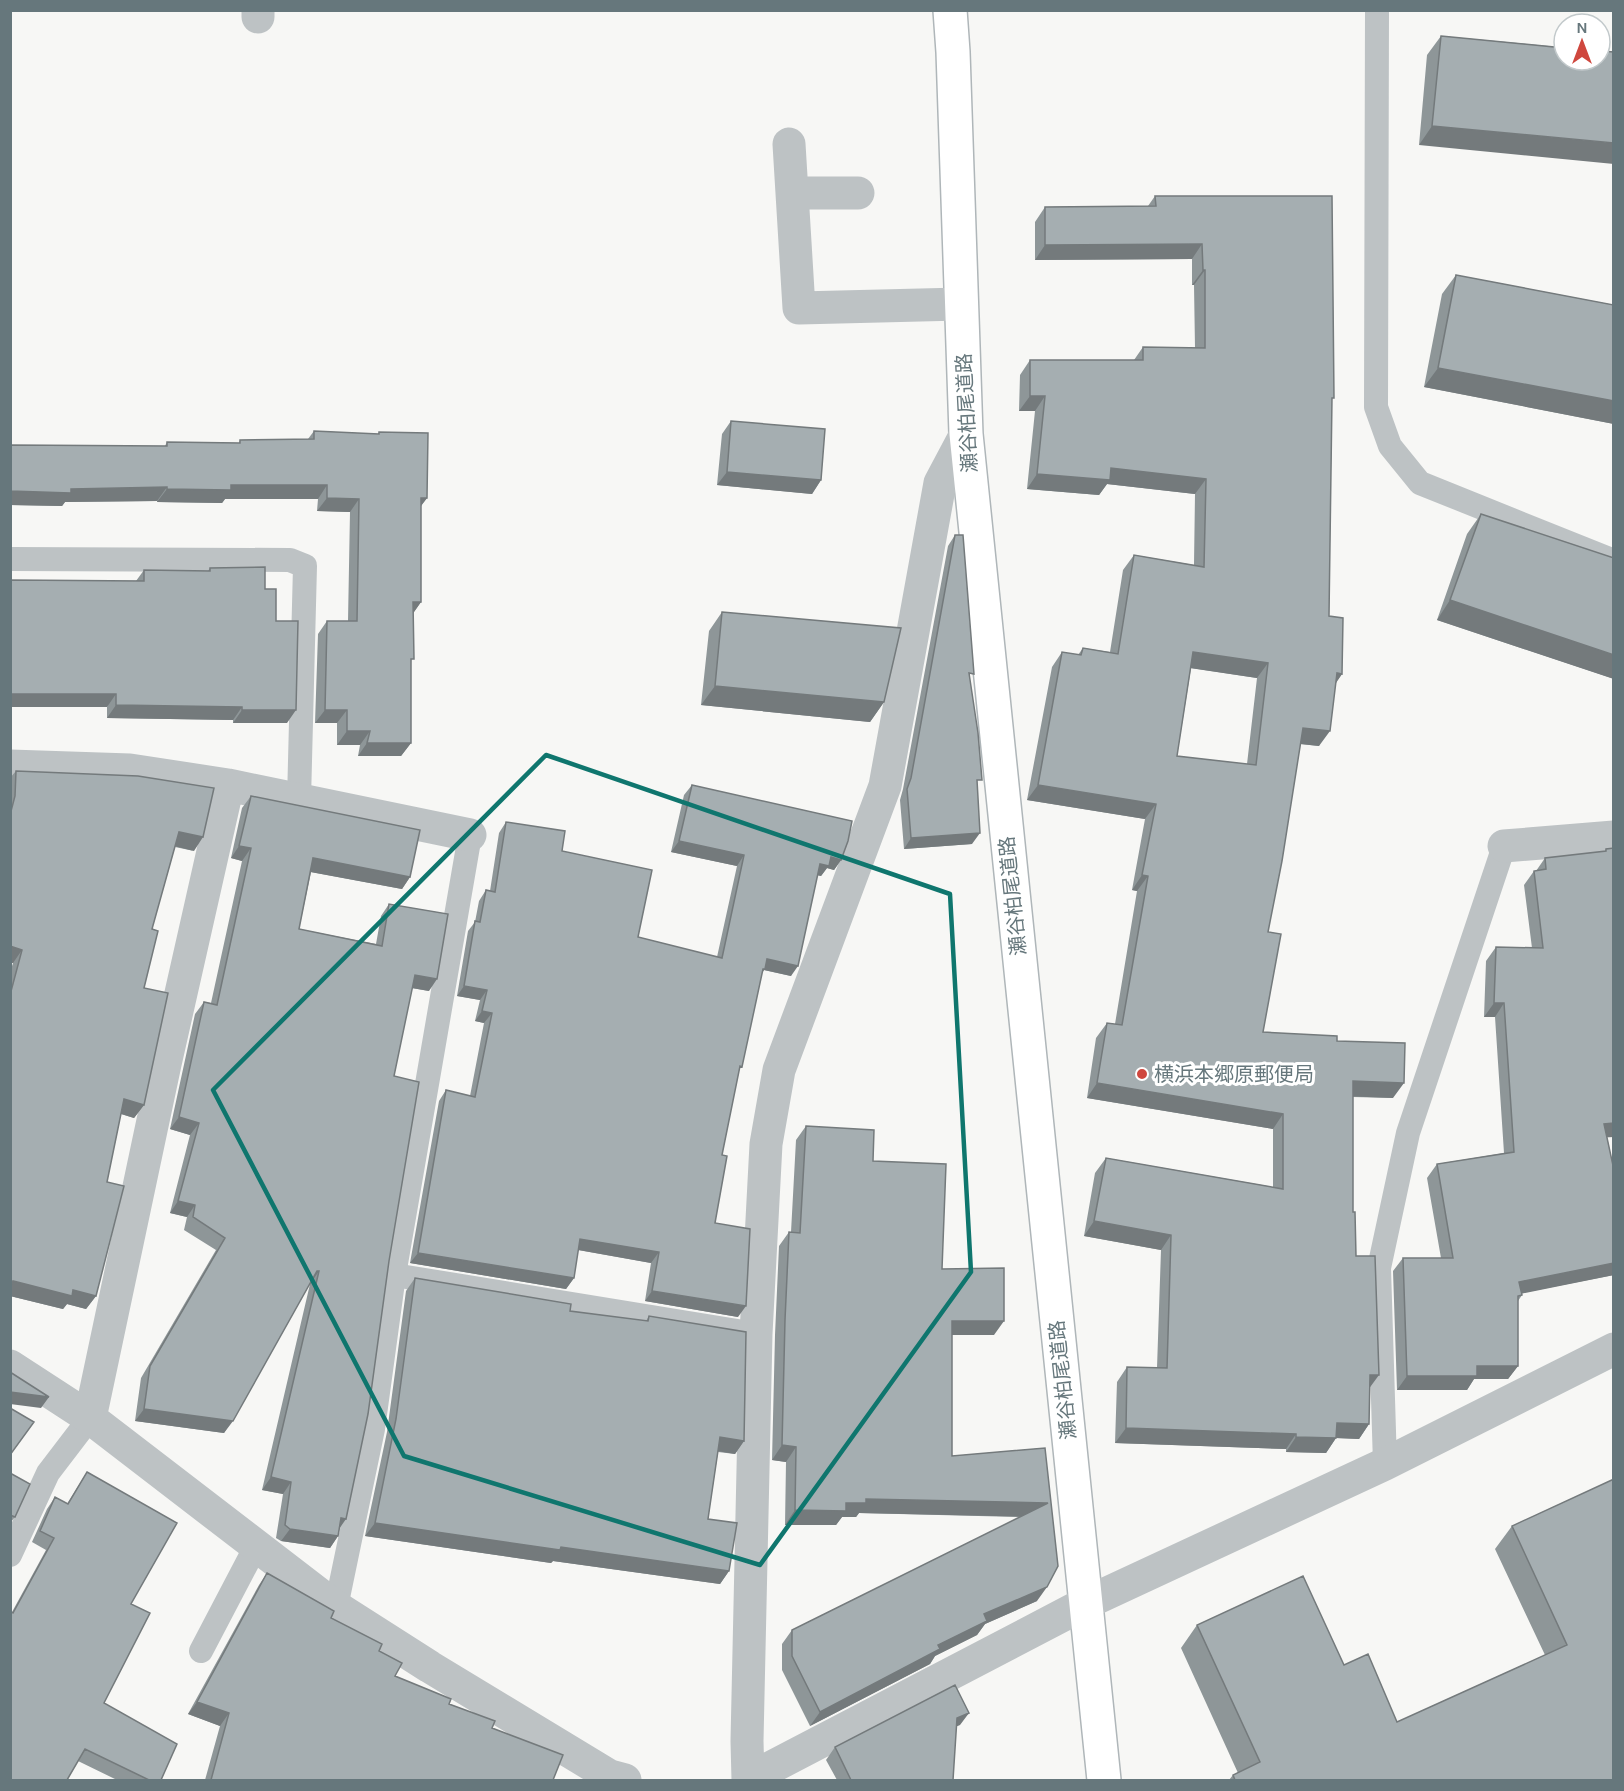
<svg xmlns="http://www.w3.org/2000/svg" width="1624" height="1791" viewBox="0 0 1624 1791" font-family="Karla,'Noto Sans JP',sans-serif">
<style>
.lines{fill:none;stroke-linecap:round;stroke-linejoin:round}
.secondary-casing{stroke:#afb6b9;stroke-width:36}
.lane{stroke:#bdc2c4;stroke-width:24}
.street{stroke:#bdc2c4;stroke-width:33}
.secondary{stroke:#fff;stroke-width:33}
.wall{fill:#8e9698;fill-rule:evenodd}
.shaded-wall{fill:#747a7c}
.building{fill:#a5aeb1;stroke:#747a7c;stroke-width:1.5;fill-rule:evenodd}
.marked{fill:none;stroke:#0f766e;stroke-width:4.5;stroke-linejoin:round}
.poi-dot{fill:#cf473e;stroke:#fff;stroke-width:2}
.labels{text-anchor:middle;dominant-baseline:central;stroke-width:6;stroke-linejoin:round;paint-order:stroke}
.street-label{font-size:20px;fill:#66777c;stroke:#fff}
.poi-label{font-size:20px;fill:#66777c;stroke:#fff;text-anchor:start}
</style>
<rect width="100%" height="100%" fill="#f7f7f5"/>
<g class="lines">
<defs>
<path id="secondary" d="M950,10L953,52L966,434L1104,1780"/>
</defs>
<use href="#secondary" class="secondary-casing"/>
<path class="lane" d="M1377,10L1376,407L1390,446L1420,483L1614,561
M10,559L290,560L305,566L299,800
M394,1275L756,1334
M1385,1464L1379,1268L1408,1133L1504,846
M10,1555L48,1473L90,1418
M336,1607L373,1429L394,1275L470,835
M201,1651L256,1546"/>
<path class="street" d="M258,10V17
M789,144L799,308L961,304
M792,193H858
M10,766L130,770L228,785
M1504,846L1614,837
M10,1366L90,1418L336,1607L430,1667L610,1776L625,1780
M90,1418L165,1064L228,785L470,835
M748,1780L747,1741L756,1334L766,1144L779,1070L885,786L940,483L966,434
M759,1780L772,1767L1086,1603L1385,1464L1614,1349"/>
<use href="#secondary" class="secondary"/>
</g>
<path class="wall" d="M1441,36L1614,52L1419,145L1427,55Z
M1155,196H1332V400L1329,616L1342,674L1336,682L1319,746L1300,744L1268,932L1263,1032L1337,1041L1393,1098L1353,1097V1212L1356,1256L1370,1388L1369,1424L1359,1439L1336,1438L1326,1453L1286,1452V1449L1115,1443L1117,1382L1127,1367L1157,1368L1161,1250L1084,1236L1095,1173L1106,1158L1273,1187V1129L1087,1098L1096,1038L1107,1023L1115,1024L1137,891L1132,890L1145,819L1027,800L1052,667L1062,652L1078,655L1083,648L1110,652L1123,570L1134,555L1194,565L1195,494L1107,484L1099,495L1027,489L1035,411H1019L1020,375L1030,360H1134L1143,347L1195,348L1194,285H1192V259L1035,260V222L1045,207L1148,206ZM1191,668L1257,678L1247,764L1177,756Z
M1456,275L1614,305V424L1424,387L1442,294Z
M731,421L821,480L812,494L717,485L722,434Z
M314,431L378,434L379,432L427,498L421,506V602L413,613L411,664V743L401,756H358L360,745H337V723H315L318,634L327,621H348L350,512L317,511L318,499H225L222,503L157,502V501L65,502L62,506L10,505L165,446L167,442L239,443L240,440L308,439Z
M1481,514L1614,558V679L1437,620L1467,534Z
M955,535L970,679L972,844L904,849L900,800L903,789L948,546Z
M210,568L265,589L276,621L287,723H233V720L107,718V707L136,581L144,570L208,571Z
M722,612L884,702L870,722L701,705L709,631Z
M16,771L194,851L175,847L152,929L144,988V1105L134,1118L121,1114L107,1182L96,1296L86,1309L67,1304L63,1309L10,1296V972L13,963H10V778Z
M692,785L841,860L834,870L827,868L821,876L817,875L791,976L764,970L762,973L739,1071L722,1155L715,1223L738,1317L645,1301L651,1263L578,1250L574,1278L566,1289L410,1263L439,1101L446,1090L470,1096L484,1023L475,1021L480,1000L457,996L468,931L475,922L479,901L486,890L490,891L499,833L506,822L562,851L638,937L717,957L737,866L671,852L684,795Z
M251,796L410,877L402,889L311,872L299,929L376,944L381,916L389,904L429,991L412,988L394,1076L340,1528L338,1536L330,1548L281,1541L276,1538L283,1494L262,1490L310,1284L224,1433L135,1421L141,1378L216,1250L184,1230L187,1217L170,1213L190,1135L170,1129L195,1014L204,1002L211,1003L242,861L231,858L242,808Z
M1614,848V1137H1607L1614,1170V1275L1521,1293L1522,1295L1518,1301V1366L1508,1379H1474L1467,1390H1397L1393,1271L1403,1258H1441L1427,1178L1437,1164L1504,1153L1495,1017H1484L1486,961L1496,947L1532,948L1524,885L1534,871H1536L1545,858L1604,852L1606,849Z
M806,1126L873,1161L942,1269L994,1335H952V1456L1045,1448L1037,1601L985,1624L977,1635L935,1656L930,1664L810,1726L782,1670V1644L792,1630L1020,1517L859,1513L856,1517H842L836,1525H785L786,1462L772,1460L775,1335L779,1246L789,1232H791L796,1140Z
M415,1278L570,1311L646,1321L649,1316L744,1441L735,1454L718,1452L708,1519L729,1571L720,1584L553,1561L551,1563L365,1536L387,1432L406,1291Z
M87,1472L131,1604L104,1703L161,1780H117L78,1761L12,1612L46,1550L32,1542L47,1509L55,1497L67,1504Z
M10,1473L15,1517L10,1523Z
M1614,1479V1780H1229L1233,1775L1238,1773L1181,1648L1197,1625L1344,1665L1397,1722L1545,1655L1495,1549L1512,1526Z
M267,1573L379,1651L395,1676L449,1704L492,1728L553,1780H205L220,1726L188,1714L259,1585Z
M960,1725L956,1726L953,1780H837L826,1760L835,1747Z"/>
<path class="shaded-wall" d="M308,10H394L307,11Z
M1432,126L1614,143V164L1419,145Z
M1202,244L1192,259L1035,260L1045,245Z
M1203,270H1205L1194,285H1192Z
M1438,368L1614,401V424L1424,387Z
M1030,396H1045L1035,411H1019Z
M1111,468L1206,479L1195,494L1107,484L1099,495L1027,489L1037,474Z
M727,472L821,480L812,494L717,485Z
M231,485H327L318,499H225L222,503L157,502L167,489Z
M167,487L157,501L65,502L62,506L10,505V491L71,489Z
M327,498L359,499L350,512L317,511Z
M421,498H427L417,511Z
M1450,600L1614,655V679L1437,620Z
M413,602H421L412,615Z
M1193,652L1268,663L1257,678L1183,667Z
M1337,673L1342,674L1332,689Z
M715,686L884,702L870,722L701,705Z
M10,694H116L107,707H10Z
M116,705L242,707L233,720L107,718Z
M242,710H296L287,723H233Z
M325,710H347L337,723H315Z
M1303,728L1330,731L1319,746L1292,743Z
M347,731H370L360,745H337Z
M367,743H411L401,756H358Z
M1038,785L1156,804L1145,819L1027,800Z
M179,832L203,837L194,851L170,845Z
M980,833L972,844L904,849L911,838Z
M679,841L744,855L737,866L671,852Z
M239,846L251,848L242,861L231,858Z
M831,857L841,860L834,870L827,868L821,876L812,874L820,864Z
M313,858L410,877L402,889L305,871Z
M1142,875L1148,876L1137,891L1132,890Z
M10,946L22,950L13,963H10Z
M767,959L798,966L791,976L764,970L757,980Z
M415,975L437,979L429,991L406,987Z
M464,986L487,990L480,1000L457,996Z
M1494,1003H1504L1495,1017H1484Z
M482,1011L492,1013L484,1023L475,1021Z
M1353,1081L1404,1083L1393,1098L1342,1096Z
M1097,1083L1283,1114L1273,1129L1087,1098Z
M124,1099L144,1105L134,1118L115,1112Z
M179,1117L199,1123L190,1135L170,1129Z
M1614,1123V1137L1594,1138L1604,1124Z
M178,1201L195,1205L187,1217L170,1213Z
M1094,1221L1171,1235L1161,1250L1084,1236Z
M580,1239L659,1252L651,1263L573,1249Z
M418,1253L574,1278L566,1289L410,1263Z
M1614,1263V1275L1510,1296L1519,1282Z
M317,1271H319L310,1284L308,1283Z
M13,1281L73,1290L96,1296L86,1309L67,1304L63,1309L10,1296V1284Z
M652,1291L746,1306L738,1317L645,1301Z
M952,1321H1004L994,1335H942Z
M1477,1366H1518L1508,1379H1474L1467,1390H1397L1407,1376Z
M1370,1375H1379L1368,1390Z
M10,1392L49,1397L41,1408L10,1404Z
M144,1409L233,1421L224,1433L135,1421Z
M1337,1423L1369,1424L1359,1439L1336,1438L1326,1453L1286,1452L1296,1437Z
M1126,1428L1296,1434L1286,1449L1115,1443Z
M720,1437L744,1441L735,1454L711,1450Z
M782,1445L796,1447L786,1462L772,1460Z
M271,1477L291,1482L283,1494L262,1490Z
M866,1499L1048,1503L1038,1517L859,1513L856,1517H842L836,1525H785L795,1510L846,1503Z
M341,1518L346,1519L337,1532Z
M375,1523L561,1547L729,1571L720,1584L553,1561L551,1563L365,1536Z
M290,1529L338,1536L330,1548L281,1541Z
M1047,1587L1037,1601L985,1624L977,1635L935,1656L930,1664L810,1726L820,1712L938,1645L984,1614Z
M197,1702L229,1713L220,1726L188,1714Z
M969,1713L960,1725L948,1730L957,1718Z"/>
<path class="building" d="M1441,36L1564,48V60H1600V51L1614,52V143L1432,126Z
M1155,196H1332L1334,398H1332L1329,616L1343,618L1342,674L1337,673L1330,731L1303,728L1282,861L1268,932L1281,934L1263,1032L1337,1036V1041L1405,1043L1404,1083L1353,1081V1212H1355L1356,1256H1375L1379,1375H1370L1369,1424L1337,1423L1336,1438L1296,1437V1434L1126,1428L1127,1367L1167,1368L1171,1235L1094,1221L1106,1158L1283,1189V1114L1097,1083L1107,1023L1122,1025L1148,876L1142,875L1156,804L1038,785L1062,652L1081,655L1083,648L1118,654L1134,555L1204,567L1206,479L1111,468L1110,480L1037,474L1045,396H1030V360H1143V347L1205,348V270H1203L1202,244L1045,245V207L1156,206ZM1193,652L1268,663L1256,765L1177,756Z
M1456,275L1614,305V401L1438,368Z
M731,421L825,429L821,480L727,472Z
M314,431L379,434V432L428,433L427,498H421V602H413L414,659H411V743H367L370,731H347V710H325L327,621H357L359,499L327,498V485H231V490L167,489V487L71,489V493L10,491V445L167,446V442L240,443V440L314,439Z
M1481,514L1614,558V655L1450,600Z
M955,535H963L974,674L969,673L978,733L982,780H977L980,833L911,838L907,789L911,778Z
M265,567V589H276V621H298L296,710H242V707L116,705V694H10V580L144,581V570L210,571V568Z
M722,612L901,628L884,702L715,686Z
M16,771L138,776L214,788L203,837L179,832L152,929L158,931L144,988L168,993L144,1105L124,1099L107,1182L124,1186L96,1296L73,1290L72,1296L13,1281L12,1284H10V995L22,950L10,946V815L15,796Z
M692,785L852,821L848,841L841,860L831,857L829,866L820,864L798,966L767,959L765,969H763L742,1067L740,1066L722,1155L727,1156L715,1223L750,1229L746,1306L652,1291L659,1252L580,1239L574,1278L418,1253L446,1090L475,1097L492,1013L482,1011L487,990L464,986L475,921L480,922L486,890L495,892L506,822L565,831L562,851L652,870L638,937L722,958L744,855L679,841Z
M251,796L420,830L410,877L313,858L299,929L382,946L389,904L448,914L437,979L415,975L394,1076L419,1082L389,1261L368,1414L346,1519L341,1518L338,1536L290,1529L285,1525L291,1482L271,1477L319,1271H317L233,1421L144,1409L150,1366L225,1238L193,1217L195,1205L178,1201L199,1123L179,1117L204,1002L217,1005L251,848L239,846Z
M1614,848V1123L1604,1124L1614,1170V1263L1519,1282L1522,1295L1518,1296V1366H1477V1376H1407L1403,1258H1453L1437,1164L1514,1152L1504,1003H1494L1496,947L1543,948L1534,871L1546,869L1545,858L1606,851V849Z
M806,1126L874,1130L873,1161L946,1164L942,1269L1004,1268V1321H952V1456L1045,1448L1058,1566L1047,1587L984,1614L987,1621L938,1645L940,1649L820,1712L792,1656V1630L1048,1503L866,1499V1503H846V1511L795,1510L796,1447L782,1445L785,1320L789,1232L800,1233Z
M415,1278L571,1304L570,1311L648,1321L649,1316L746,1332L744,1441L720,1437L708,1519L737,1523L729,1571L561,1547L560,1550L375,1523L396,1419Z
M10,1372L49,1397L10,1392Z
M10,1408L34,1422L10,1455Z
M87,1472L177,1523L131,1604L150,1613L104,1703L177,1744L161,1780H149L85,1749L67,1780H10V1611L13,1613L54,1538L40,1531L55,1497L68,1504Z
M10,1473L30,1484L15,1517L10,1515Z
M1614,1479V1780H1235L1233,1775L1260,1762L1197,1625L1303,1576L1344,1665L1368,1654L1397,1722L1567,1645L1512,1526Z
M267,1573L334,1611L331,1618L382,1644L379,1651L402,1663L395,1676L451,1699L449,1704L495,1721L492,1728L563,1755L553,1780H211L229,1713L197,1702Z
M955,1685L969,1713L957,1718L953,1780H851L835,1747Z"/>
<path class="marked" d="M546,755L950,894L971,1272L760,1565L404,1456L213,1090Z"/>
<circle class="poi-dot" cx="1142" cy="1074" r="6"/>
<g class="labels">
<g class="street-label">
<text transform="translate(967 413) rotate(-93)">瀬谷柏尾道路</text>
<text transform="translate(1013 896) rotate(-96)">瀬谷柏尾道路</text>
<text transform="translate(1063 1380) rotate(-96)">瀬谷柏尾道路</text>
</g>
<g class="poi-label">
<text x="1154" y="1074">横浜本郷原郵便局</text>
</g>
</g>
<rect width="1624" height="1791" fill="none" stroke="#66777c" stroke-width="24"/>
<g transform="translate(1582 42)"><circle r="28" fill="#ffffff" stroke="#c2c9cb" stroke-width="1.5"/>
<path d="M0-4.5L10 22L0 15L-10 22Z" fill="#cf473e"/>
<text y="-9" font-size="16" font-weight="bold" text-anchor="middle" fill="#66777c">N</text>
</g>
</svg>
